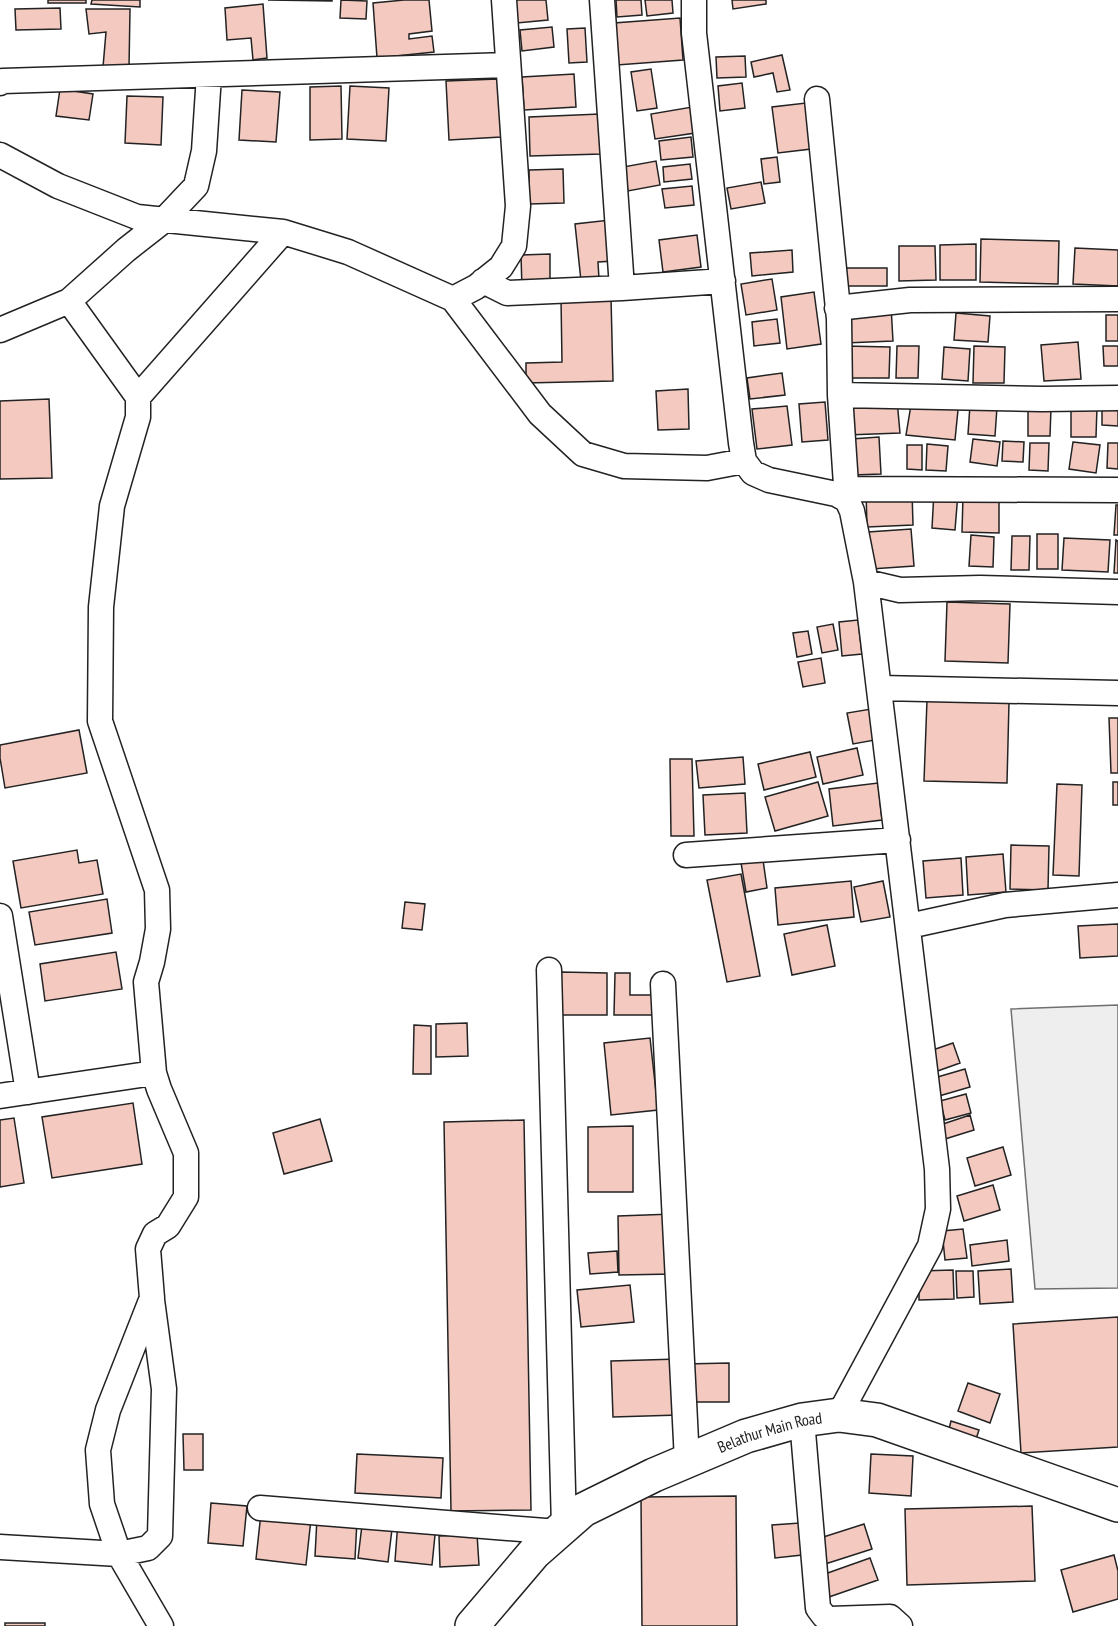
<svg xmlns="http://www.w3.org/2000/svg" width="1118" height="1626" viewBox="0 0 1118 1626" font-family="'PT Sans Narrow',sans-serif">
<style>
.green{fill:#eee;stroke:#6f6f6f;stroke-width:1.5}
.building{fill:#f3c9c0;stroke:#222;stroke-width:1.5}
.lines{fill:none;stroke-linecap:round;stroke-linejoin:round}
.street-casing{stroke:#222;stroke-width:27}
.secondary-casing{stroke:#222;stroke-width:36}
.street{stroke:#fff;stroke-width:24}
.secondary{stroke:#fff;stroke-width:33}
.labels{text-anchor:middle;dominant-baseline:central;stroke-width:4.5;stroke-linejoin:round;paint-order:stroke}
.street-label{font-size:16px;fill:#222;stroke:#fff}
</style>
<rect width="100%" height="100%" fill="#fff"/>
<path class="green" d="M1118,1005V1288L1035,1289L1011,1009Z"/>
<path class="building" d="M48,0H86V3H48Z
M92,0H140V7L91,4Z
M268,0H332V1Z
M341,0L367,1L366,19L340,18Z
M404,0H429L432,31L409,34V39L432,36L434,52L377,58L373,3Z
M515,0H546L548,20L517,23Z
M616,0H641L642,15L617,17Z
M645,0H672L673,13L647,16Z
M732,0H766V4L733,9Z
M263,4L267,58L253,60L251,38L227,40L225,8Z
M60,8L61,29L16,30L15,9Z
M86,9H130L129,68L103,67L106,32L89,34Z
M680,18L683,60L617,65L614,23Z
M552,27L554,47L522,51L520,30Z
M585,28L587,62L569,63L567,29Z
M782,55L790,90L777,92L773,73L754,77L751,62Z
M745,56L746,77L717,78L716,57Z
M651,69L657,108L637,111L631,72Z
M574,74L576,107L524,110L522,77Z
M498,79L501,137L449,140L446,81Z
M742,83L745,108L720,111L718,86Z
M341,86L342,139L310,140V87Z
M350,86L389,88L386,141L347,139Z
M60,89L93,94L89,120L56,116Z
M242,90L280,92L276,142L239,140Z
M127,96L163,97L161,145L125,143Z
M806,103L811,149L778,153L772,107Z
M692,107L695,133L655,139L651,114Z
M600,114L602,154L530,156L529,117Z
M691,137L693,157L661,160L659,141Z
M777,157L780,182L764,184L761,159Z
M656,161L660,185L628,191L623,167Z
M690,164L692,179L664,182L663,167Z
M563,169L564,203L529,204V170Z
M761,182L765,203L731,209L727,188Z
M692,186L694,205L665,208L662,189Z
M610,220L614,261L598,262L599,279L581,281L575,224Z
M697,235L701,267L663,272L659,240Z
M981,239L1059,241L1058,284L980,282Z
M976,244V280H940V245Z
M899,246H935L936,280L899,281Z
M1075,248L1118,250V286L1073,284Z
M792,250L793,272L752,276L750,253Z
M550,254V288L522,289L521,255Z
M843,268H887V286H843Z
M772,279L777,310L746,315L741,284Z
M814,292L821,344L787,349L781,297Z
M611,297L613,381L526,383V363L562,362L561,299Z
M891,306L893,341L845,343L844,308Z
M956,313L990,316L988,342L954,340Z
M1106,315H1118V341H1106Z
M777,319L780,343L754,346L752,322Z
M1078,342L1081,379L1044,381L1041,345Z
M845,346L890,347L889,378H845Z
M897,346H919L918,378H896Z
M974,346L1005,347L1004,383H973Z
M1103,346H1118V366H1104Z
M944,347L970,349L968,381L942,379Z
M782,373L785,395L750,399L747,378Z
M688,389L689,429L658,430L656,391Z
M49,399L52,478L0,479V401Z
M912,399L959,400L955,440L906,435Z
M897,400L900,433L847,435L845,401Z
M825,402L828,440L802,442L799,404Z
M1102,403H1118V426L1102,425Z
M970,405L997,407L995,436L968,434Z
M787,406L792,445L757,449L752,409Z
M1071,407H1097L1096,437H1071Z
M1028,408H1051L1050,436H1028Z
M879,437L881,474L853,475L851,439Z
M973,439L1000,442L997,466L970,462Z
M1003,441L1024,442L1023,462L1002,461Z
M1073,442L1100,445L1096,473L1069,469Z
M1030,443H1049L1048,471L1029,470Z
M1108,443H1118V469L1107,468Z
M927,444L948,446L946,471L926,470Z
M907,445H922V470L907,469Z
M912,491L913,525L867,527L866,492Z
M934,491L958,493L955,530L932,528Z
M963,496L999,497V533L962,532Z
M1116,505H1118V535H1114Z
M911,529L914,566L871,569L868,532Z
M1037,534H1058V569H1037Z
M971,535L994,537L993,567L969,566Z
M1012,536H1030L1029,570H1011Z
M1064,538L1110,540L1108,572L1062,570Z
M1116,540L1118,541V573H1114Z
M947,602L1010,604L1008,663L945,661Z
M858,620L862,654L842,656L839,622Z
M833,624L838,650L822,653L817,627Z
M808,631L812,654L797,657L793,633Z
M821,658L825,683L803,687L798,662Z
M927,700L1009,702L1007,783L924,781Z
M871,709L875,740L853,744L847,713Z
M1109,718H1118V773H1111Z
M79,730L87,773L5,788L0,758V745Z
M857,748L863,775L823,784L817,757Z
M810,752L816,777L764,790L758,764Z
M743,757L745,784L699,788L696,761Z
M670,759H692L694,836H671Z
M818,782L828,816L775,831L765,797Z
M1113,782H1118V805H1113Z
M878,783L882,820L833,826L829,789Z
M1057,784L1082,785L1079,876L1053,875Z
M745,793L747,833L705,835L703,795Z
M1011,845L1049,846L1048,890L1010,889Z
M77,850L79,863L97,860L103,894L21,908L13,861Z
M1003,854L1006,892L968,895L966,857Z
M961,858L963,895L926,898L923,861Z
M763,860L767,888L746,892L741,863Z
M741,874L760,976L727,982L707,880Z
M851,881L854,917L778,925L775,888Z
M883,881L890,917L861,922L854,887Z
M107,899L112,933L35,945L29,912Z
M405,902L425,904L422,930L402,928Z
M1118,924V956L1080,958L1078,926Z
M827,925L835,966L792,975L784,934Z
M116,952L122,989L45,1001L40,964Z
M561,972L607,973V1015H561Z
M615,973H630V995H659L658,1015H614Z
M467,1023L468,1056L436,1057V1024Z
M414,1025L431,1026V1074H413Z
M650,1038L658,1110L611,1115L604,1043Z
M953,1043L960,1063L932,1073L924,1053Z
M965,1069L970,1087L939,1096L934,1078Z
M966,1094L971,1113L945,1120L940,1101Z
M133,1103L142,1164L52,1178L42,1117Z
M970,1115L974,1130L945,1139L940,1125Z
M14,1118L24,1183L0,1187V1120Z
M320,1119L332,1161L284,1174L273,1133Z
M524,1120L531,1510L451,1511L444,1122Z
M633,1126V1192H588V1127Z
M1003,1147L1011,1175L975,1186L967,1158Z
M993,1185L1000,1210L964,1221L957,1196Z
M673,1214L675,1274L619,1275L618,1216Z
M963,1229L967,1258L945,1260L942,1231Z
M1007,1240L1009,1261L972,1266L970,1245Z
M617,1251L618,1272L590,1274L588,1253Z
M1011,1269L1013,1302L980,1304L978,1271Z
M953,1270L954,1299L919,1300V1271Z
M956,1271H973L974,1297L957,1298Z
M630,1285L634,1322L581,1327L577,1290Z
M1118,1317V1447L1021,1453L1013,1324Z
M678,1359L679,1415L613,1417L611,1361Z
M729,1363V1402H684V1364Z
M968,1383L1000,1394L990,1423L958,1411Z
M951,1421L979,1430L974,1445L947,1437Z
M183,1434H203V1470H184Z
M357,1454L443,1458L441,1498L355,1493Z
M871,1454L913,1456L911,1496L869,1493Z
M736,1496L737,1626H642L641,1497Z
M211,1503L247,1506L243,1546L208,1543Z
M1032,1506L1035,1581L907,1585L905,1509Z
M261,1513L311,1519L306,1565L256,1559Z
M363,1517L393,1521L388,1562L358,1558Z
M317,1518L357,1520L355,1559L315,1556Z
M398,1521L436,1525L432,1565L395,1561Z
M800,1523L802,1555L775,1558L772,1525Z
M864,1524L872,1549L822,1565L814,1540Z
M477,1534L479,1565L440,1567L439,1536Z
M1114,1555L1118,1571V1599L1073,1612L1061,1570Z
M870,1558L878,1580L829,1597L822,1575Z
M5,1623H45V1626H5Z"/>
<g class="lines">
<defs>
<path id="street" d="M602,0L622,288L723,281
M694,0V33L741,443L744,461L753,473L769,480L836,494L847,500
M0,83L3,81L508,65
M817,99L839,319L840,395L847,500L852,511L866,582L937,1169L938,1209L930,1246L839,1415
M0,155L58,186L137,217L283,232L348,252L453,299L540,414L583,454L624,466L707,468L744,461
M483,281L507,293L622,288
M453,299L476,287L501,267L514,246L518,206L504,0
M837,308L910,300L1118,299
M0,330L69,301L126,250L163,221L196,186L204,151L209,75
M840,395L1042,399L1118,398
M138,397L283,232
M847,489L1118,490
M866,582L900,590L980,588L1118,592
M880,688L1118,693
M686,855L898,840
M0,916L28,1092
M909,926L1005,905L1118,895
M549,970L564,1527
M663,984L687,1461
M0,1096L154,1073
M152,1300L164,1389L160,1536L148,1548L119,1554L161,1626
M802,1420L818,1608L824,1616L830,1619L890,1617L900,1626
M260,1508L558,1532
M0,1547L119,1554L102,1504L98,1450L108,1410L152,1298L148,1249L155,1234L168,1226L186,1197V1153L159,1089L154,1073L146,982L152,962L158,929L157,890L100,721L101,607L108,543L112,506L138,417V397L69,301"/>
<g id="secondary">
<path id="s1" d="M472,1626L534,1553L583,1510L654,1475L746,1436L802,1420L839,1415L877,1420L1118,1505"/>
</g>
</defs>
<use href="#street" class="street-casing"/>
<use href="#secondary" class="secondary-casing"/>
<use href="#street" class="street"/>
<use href="#secondary" class="secondary"/>
</g>
<g class="labels">
<g class="street-label">
<text stroke="none"><textPath href="#s1" startOffset="364">Belathur Main Road</textPath></text>
</g>
</g>
</svg>
